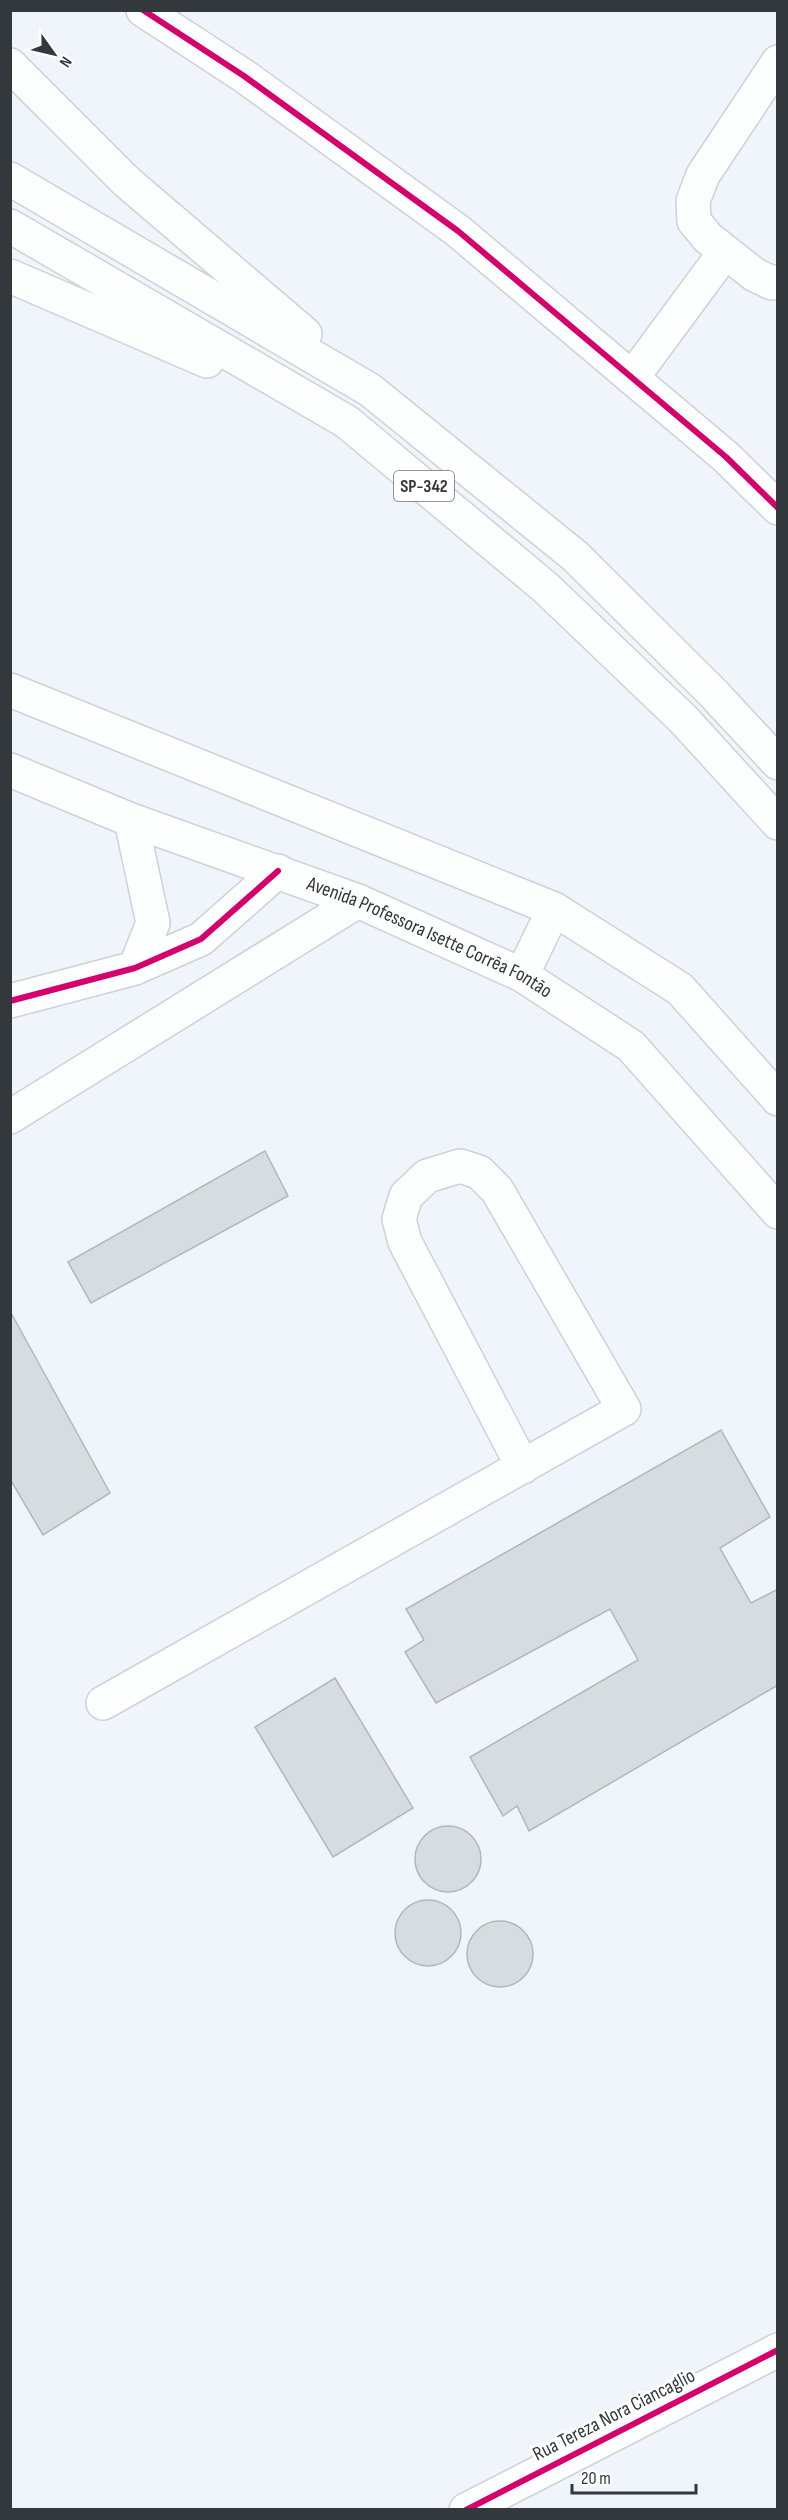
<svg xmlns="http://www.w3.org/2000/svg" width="788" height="2520" viewBox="0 0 788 2520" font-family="'Sofia Sans Condensed',sans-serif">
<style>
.building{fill:#d7dce0;stroke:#b3b7bb;stroke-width:1.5}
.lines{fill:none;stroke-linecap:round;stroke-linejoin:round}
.minor-casing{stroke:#cdd2d7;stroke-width:36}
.major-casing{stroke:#cdd2d7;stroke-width:36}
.minor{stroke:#fdfefe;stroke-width:33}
.major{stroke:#fdfefe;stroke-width:33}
.cycleway-casing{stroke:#fff;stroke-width:10}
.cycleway{stroke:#d6006c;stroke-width:6}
.labels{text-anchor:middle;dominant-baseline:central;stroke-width:6;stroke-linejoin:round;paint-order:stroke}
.shield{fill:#fff;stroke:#707476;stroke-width:1.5}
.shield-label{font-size:18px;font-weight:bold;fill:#33383c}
.street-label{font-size:20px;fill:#33383c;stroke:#fff}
</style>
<rect width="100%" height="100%" fill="#eff5fa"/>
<path class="building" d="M265,1151L288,1196L91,1303L68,1262Z
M10,1311L110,1493L43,1535L10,1479Z
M721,1430L770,1517L720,1548L751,1603L778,1589V1685L529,1831L517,1806L503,1816L470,1757L638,1660L610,1609L436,1703L405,1652L424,1640L406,1609Z
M335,1678L413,1808L333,1857L255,1727Z
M415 1859a33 33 0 1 1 66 0a33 33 0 1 1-66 0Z
M395 1933a33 33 0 1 1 66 0a33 33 0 1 1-66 0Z
M467 1954a33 33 0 1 1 66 0a33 33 0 1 1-66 0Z"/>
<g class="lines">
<defs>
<path id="minor" d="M143,10L244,76L458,231L726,457L778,508
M778,62L703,175L693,201L694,221L708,238L755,275L772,283L778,282
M632,378L725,252
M131,820L153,923L135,968
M10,1001L135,968L201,939L278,871
M10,1117L358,901
M103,1703L624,1409L497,1190L479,1172L460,1166L427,1176L406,1196L399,1219L405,1242L523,1467
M466,2510L778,2350"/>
<g id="major">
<path d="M10,65L127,182L305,334"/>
<path d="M10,179L370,390L575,556L713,693L778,763"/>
<path d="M10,226L347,422L546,588L683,719L778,823"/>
<path d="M10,276L207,361"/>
<path d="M10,690L554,909L680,989L778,1099"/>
<path id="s1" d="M10,770L131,820L358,901L522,975L631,1046L778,1212"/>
<path d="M522,975L554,909"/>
</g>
</defs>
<use href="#minor" class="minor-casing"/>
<use href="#major" class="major-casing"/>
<use href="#minor" class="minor"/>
<use href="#major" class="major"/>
<defs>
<path id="cycleway" d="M143,10L244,76L458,231L726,457L778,508
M10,1001L135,968L201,939L278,871
M466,2510L778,2350"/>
</defs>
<use href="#cycleway" class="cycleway-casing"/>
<use href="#cycleway" class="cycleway"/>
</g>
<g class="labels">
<rect class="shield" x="394" y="471" width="60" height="30" rx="4.5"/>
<g class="shield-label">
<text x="424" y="486">SP-342</text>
</g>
<g class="street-label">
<text stroke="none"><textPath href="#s1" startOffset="452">Avenida Professora Isette Corrêa Fontão</textPath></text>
<text transform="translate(614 2415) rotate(-27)">Rua Tereza Nora Ciancaglio</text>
</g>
</g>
<rect width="788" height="2520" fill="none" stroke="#33383c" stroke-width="24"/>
<g transform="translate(54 54) rotate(124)" stroke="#ffffff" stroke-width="4.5" paint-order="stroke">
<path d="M0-4.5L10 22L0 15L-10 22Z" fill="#33383c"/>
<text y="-9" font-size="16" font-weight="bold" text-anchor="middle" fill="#33383c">N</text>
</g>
<path d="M572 2484v9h124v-9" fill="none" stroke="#33383c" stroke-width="3"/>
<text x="581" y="2484" font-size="18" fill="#33383c" stroke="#ffffff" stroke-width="4.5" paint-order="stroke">20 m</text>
</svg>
